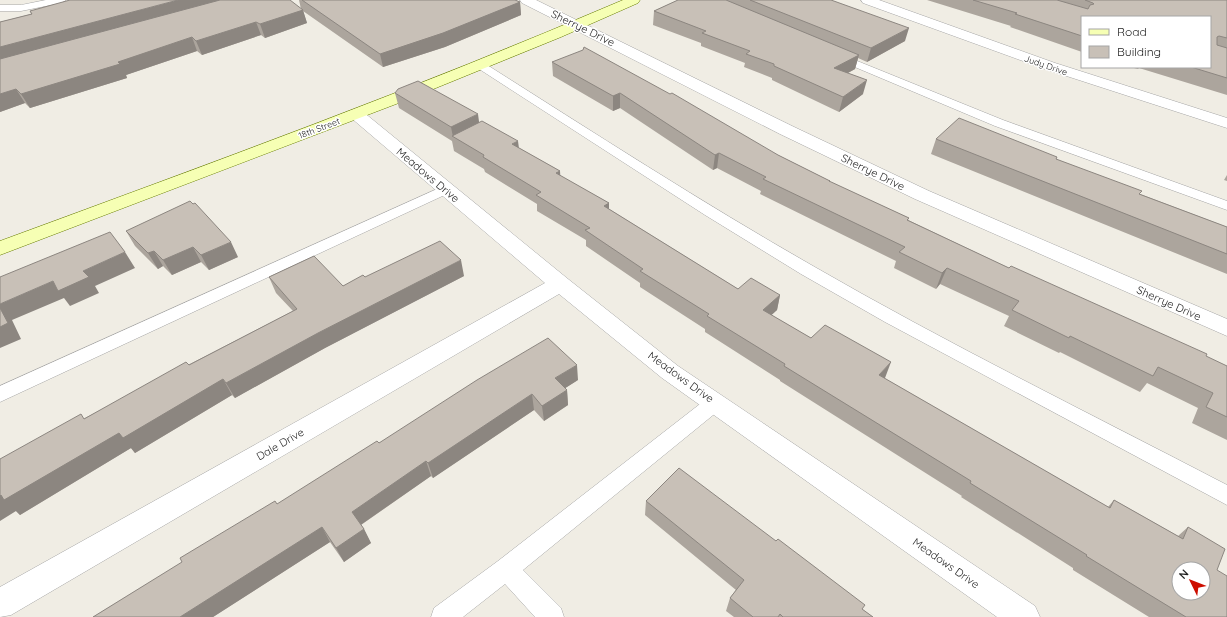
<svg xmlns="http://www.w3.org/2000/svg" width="1227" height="617" viewBox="0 0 1227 617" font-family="Quicksand,sans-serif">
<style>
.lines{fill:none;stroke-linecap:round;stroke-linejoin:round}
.lane-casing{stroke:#a6a6a6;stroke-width:1}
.street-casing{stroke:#a6a6a6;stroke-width:1}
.secondary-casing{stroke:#657b00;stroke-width:1}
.lane{fill:#fff;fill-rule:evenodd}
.street{fill:#fff;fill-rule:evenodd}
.secondary{fill:#f6ffb4;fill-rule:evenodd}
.wall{fill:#aca59d}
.shaded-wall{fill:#8c8680}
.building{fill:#c8c0b7;stroke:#8c8680;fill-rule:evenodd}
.labels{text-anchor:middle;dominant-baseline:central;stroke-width:3;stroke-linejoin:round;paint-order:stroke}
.far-street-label{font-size:9px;fill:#1f1f1f;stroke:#fff}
.street-label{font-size:11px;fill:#1f1f1f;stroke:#fff}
</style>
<rect width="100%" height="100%" fill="#f0ede4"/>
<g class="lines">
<defs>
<path id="lane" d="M46,0H66L61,3L21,11H0V5H21Z
M835,52L1003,120L1227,201V210L995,126L831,57L829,55L831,53Z
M480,62L484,63C593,132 701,202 813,266C948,344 1089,413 1227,485V505L885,322L801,274L705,215L476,67L474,65L476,63Z
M446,185L451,186L453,189L451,192L0,402V386Z
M716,394L723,397L726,402L723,407L523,570L561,608L564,617H535L505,584L463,617H431L434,608L498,561L709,397Z"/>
<path id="street" d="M520,0H536L792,126L929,191L1227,319V336L915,199L780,134L522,3Z
M861,0H879L1055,63L1227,118V128L1045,69L863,3Z
M356,109L362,111L568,279L678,366L1035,606L1040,617H997L662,378L559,294L11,615L0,617V587L545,283L350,117L348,114L350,111Z"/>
<path id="secondary" d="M623,0H640L638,3L561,37L404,101L0,255V241C209,164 418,88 623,0Z"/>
</defs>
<use href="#lane" class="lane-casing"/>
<use href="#street" class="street-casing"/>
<use href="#secondary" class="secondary-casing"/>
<use href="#lane" class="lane"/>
<use href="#street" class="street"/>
<use href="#secondary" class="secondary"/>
</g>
<path class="wall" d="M299,0H515L520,2L521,15L445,47L383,67L303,11L307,23L265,38L261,35L202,55L197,51L126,75L127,78L30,108L25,103L0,112V22L31,14L30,11L301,9Z
M678,0H831L905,41L867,62L858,58L855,69L848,73L863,94L839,112L772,80V78L744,67L745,63L701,46V43L653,25L654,11Z
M927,0H1227V95L1139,68L1138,69L1130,67H1210L1082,17V52L1010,27L1011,26Z
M552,62L778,155L830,181V182L909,218L908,220L1009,268L1227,366V440L1192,423L1198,408L1147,383L1140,392L1060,352L1059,353L1004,326L1009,316L940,284L936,289L894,268L896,261L760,194L761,191L717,168L713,170L620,108L613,111L553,76Z
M395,93L479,122L519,148L560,171V176L609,203V209L738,289L780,295L777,310L771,315L811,338L884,378L1108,507L1114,500L1178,536L1188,527L1217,570L1227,617H1149L1073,570V568L961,497L962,496L780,381V380L705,332V329L640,287V283L586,246V240L537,211V204L485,172L484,169L454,151L452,141L399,108Z
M936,139L1057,157L1056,159L1140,194L1227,227V274L931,154Z
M1227,175V181L1224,180Z
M126,231L238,257L209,270L201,262L172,275L163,266L158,269L135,246Z
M464,276L325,348L235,398L232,395L135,453L131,448L20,515L16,511L85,418L293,311L276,293L269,277L343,286L365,277Z
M578,380L565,388L567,390L568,405L544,421L534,410L433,478L431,476L361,525L364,529L371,543L344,562L330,542L213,617H93L379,443Z
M646,501L862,609L873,617H734L726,611L730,598L736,590L645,515Z"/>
<path class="shaded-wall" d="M178,0H231L0,63V47Z
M520,2L521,15L445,47L383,67L380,54Z
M303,10L307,23L265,38L260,24Z
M256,22L261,35L202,55L196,41Z
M909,28L905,41L867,62L871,48Z
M192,37L197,51L126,75L127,78L30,108L21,94Z
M859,55L855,69L831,82L834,68Z
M867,80L863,94L839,112L843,97Z
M16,89L25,103L0,112V94Z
M620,93V108L613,111V96Z
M478,114L480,129L453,137L451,127Z
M518,141L520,156L512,144Z
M719,153L717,168L713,170L715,155Z
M560,171L561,186L556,173Z
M609,203V219L604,206Z
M231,242L238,257L209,270L201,255Z
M193,247L201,262L172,275L163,260Z
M154,251L163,266L158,269L148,253Z
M125,252L135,268L95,286L99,293L70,306L64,298L12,320L21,339L0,348V304L53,281L83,271Z
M461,260L464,276L325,348L235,398L226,383L318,333Z
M947,268L940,284L936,289L942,273Z
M780,295L777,310L760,326L763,310Z
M891,362L885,378L873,391L879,375Z
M577,365L578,380L556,394L555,378Z
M223,379L232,395L135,453L131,448L20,515L16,511L0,521V496L119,433Z
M567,390L568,405L544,421L542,406Z
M532,394L534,410L433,478L428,463Z
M426,461L431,476L359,526L352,512Z
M322,527L330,542L213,617H180Z
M364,529L371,543L344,562L336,548Z"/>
<path class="building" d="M70,0H178L0,47V22L32,14L30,11Z
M220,0H290L303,10L260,24L256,22L196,41L192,37L118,62L120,64L21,94L16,89L0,94V59Z
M302,0H515L520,2L443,33L380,54Z
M678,0H726L859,55L834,68L867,80L843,97L774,66V64L746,54L750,51L702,33L706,31L654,11Z
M750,0H831L909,28L871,48Z
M973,0H1057L1088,9L1090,5L1094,4L1093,3L1085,0H1227V38L1219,36L1217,37V45L1227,48V78L1191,67H1210V17H1082V36L1015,14L1017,13Z
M584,47L670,94L672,93L778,155L830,181H829L909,218L907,220L1009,268L1011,266L1207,354L1206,356L1227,366V417L1206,407L1213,393L1158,367L1153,376L1070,336L1069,338L1012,310L1019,301L947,268L942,273L899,252L905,247L763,179L766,177L719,153L715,155L620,93L613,96L552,62L583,50Z
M418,81L478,114L451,127L395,93L398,89Z
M959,118L1057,157L1056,159L1142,191L1139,194L1227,227V254L936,139Z
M482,121L518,141L512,144L560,171L556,173L609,203L604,206L738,289L751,278L780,295L763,310L811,338L825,325L891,362L879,375L1110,508L1114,500L1183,539L1188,527L1225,549L1217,570L1227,576V617H1186L1086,556L1087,555L970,483L971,481L784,366L785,364L707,316L709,314L640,271L643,269L585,230L590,228L536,195L541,192L483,157L484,155L452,136ZM1179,569H1203V593H1179Z
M190,201L193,204L195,203L231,242L201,255L193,247L163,260L154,251L148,253L126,231Z
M110,232L125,252L83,271L89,277L58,291L53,281L0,304V277Z
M440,241L461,260L318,333L226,383L223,379L123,438L119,433L4,500L1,495L0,496V459L81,414L84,419L186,362L189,365L297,309L269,277L314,256L343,286L363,275L365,277Z
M0,308L8,323L0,327Z
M548,338L577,365L555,378L567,390L542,406L532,394L428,463L426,461L352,512L364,529L336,548L322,527L180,617H93L182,562L180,558L275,501L277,504L377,441L379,443L477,380Z
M679,468L776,541L778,539L865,605L862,609L873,617H783L780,614L778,617H753L730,598L744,580L646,501Z"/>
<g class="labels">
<g class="far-street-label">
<text transform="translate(1046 65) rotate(19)">Judy Drive</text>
<text transform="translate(319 128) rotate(-21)">18th Street</text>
</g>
<g class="street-label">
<text transform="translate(583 28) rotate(26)">Sherrye Drive</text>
<text transform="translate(873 172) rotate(26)">Sherrye Drive</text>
<text transform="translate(428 175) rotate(40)">Meadows Drive</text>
<text transform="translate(1169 303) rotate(24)">Sherrye Drive</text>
<text transform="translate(681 377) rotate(36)">Meadows Drive</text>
<text transform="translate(280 444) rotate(-30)">Dale Drive</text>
<text transform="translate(946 563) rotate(35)">Meadows Drive</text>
</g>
</g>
<rect x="1081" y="16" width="130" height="52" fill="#ffffff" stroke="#a5a5a5"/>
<rect x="1089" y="29" width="20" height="6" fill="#f6ffb4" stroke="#a5a5a5"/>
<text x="1117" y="36" font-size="12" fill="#1f1f1f">Road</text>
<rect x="1089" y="46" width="20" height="12" fill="#c8c0b7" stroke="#a5a5a5"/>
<text x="1117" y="56" font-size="12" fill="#1f1f1f">Building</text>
<g transform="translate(1191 581) rotate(313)"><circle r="19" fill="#ffffff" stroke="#a5a5a5"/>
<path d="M0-3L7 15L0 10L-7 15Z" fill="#cd0e00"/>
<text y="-6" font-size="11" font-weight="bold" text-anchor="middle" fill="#1f1f1f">N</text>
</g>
</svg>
